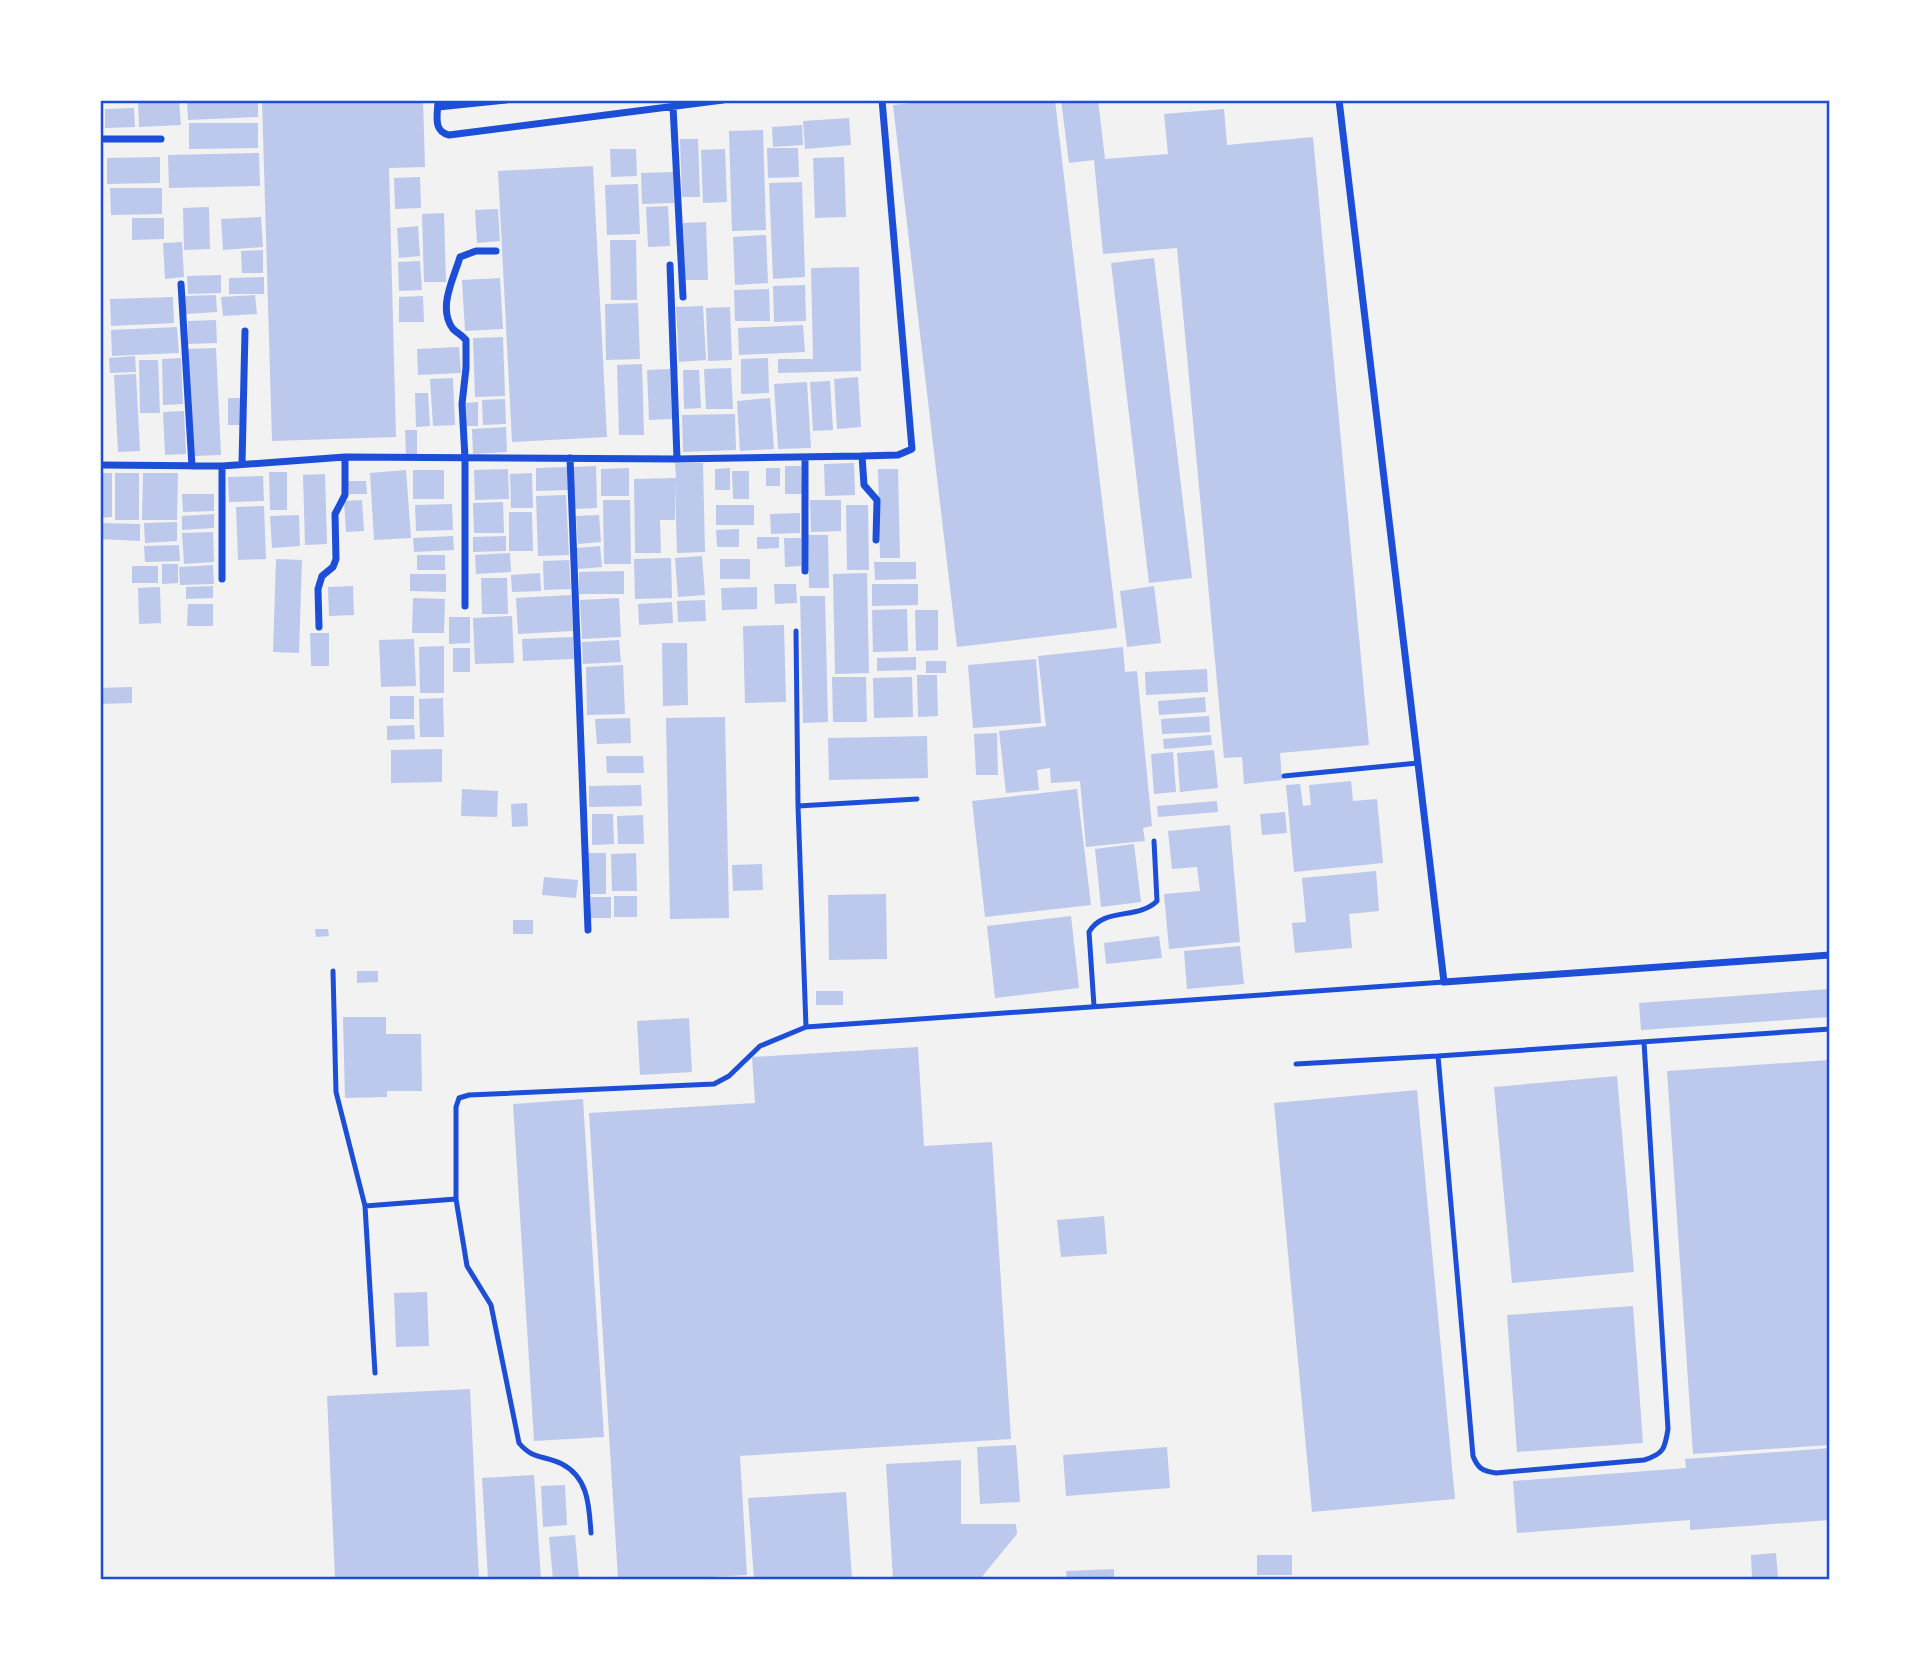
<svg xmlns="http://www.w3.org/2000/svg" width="1930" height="1679" viewBox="0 0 1930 1679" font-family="'Varela Round',sans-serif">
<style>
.building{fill:#bdc9ec}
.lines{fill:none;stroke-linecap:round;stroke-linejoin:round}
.service{stroke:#1d4ed8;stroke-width:5}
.minor{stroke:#1d4ed8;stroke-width:7}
.neatline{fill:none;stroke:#1d4ed8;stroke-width:2.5}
</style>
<rect width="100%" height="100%" fill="#f2f2f2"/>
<path class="building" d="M138,100H179L181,125L139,127Z
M187,100H258V117L188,120Z
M262,100H423L425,167L389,168L396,437L272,441Z
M938,100H1055L1117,628L957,647L893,105Z
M1061,100H1098L1105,159L1168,154L1164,114L1224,109L1227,145L1313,137L1369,745L1280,753L1282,780L1244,784L1242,757L1224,758L1177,248L1103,254L1094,160L1069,163Z
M134,108L135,127L105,128V109Z
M849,118L851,145L805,149L803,121Z
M189,123H258V148L189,149Z
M802,125L803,145L773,147L772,127Z
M763,130L766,230L732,231L729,131Z
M680,139H698L700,197H682Z
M767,148H798L799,177L768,178Z
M610,149H636L637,176L611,177Z
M725,149L727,202L703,203L701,150Z
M259,153L260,186L169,188L168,155Z
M160,157V183L107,184V158Z
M844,157L846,217L815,218L813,158Z
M593,166L607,437L512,442L498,171Z
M673,172L674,203L642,204L641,173Z
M420,177L421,208L395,209L394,178Z
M802,182L805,277L773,279L769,183Z
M638,184L640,234L607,235L605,185Z
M110,188H162V214L111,215Z
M668,206L670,246L648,247L646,207Z
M209,207L210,249L184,250L183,208Z
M498,209L500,241L477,243L475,210Z
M444,213L446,282H424L422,214Z
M261,217L263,247L223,250L221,219Z
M132,218H164V239L132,240Z
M706,222L708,280H685L683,223Z
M418,226L420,256L399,258L397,228Z
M766,235L768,283L735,285L733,237Z
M610,240H636L637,300H611Z
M182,242L184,277L165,279L163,243Z
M263,250V273H242L241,251Z
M1154,258L1192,578L1149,583L1111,263Z
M420,261L422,290L399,291L398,262Z
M859,267L861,371L778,373V359H813L811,268Z
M221,275V293L188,294L187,276Z
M264,277V294H229V278Z
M500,278L503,329L465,331L462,280Z
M805,285L806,321L774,322L773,286Z
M769,289L770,321H735L734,290Z
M216,295L217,312L186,314L185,296Z
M255,295L257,314L223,316L221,297Z
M423,296L424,322H399V297Z
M173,297L174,323L111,326L110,299Z
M638,303L640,359L606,360L605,304Z
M703,306L706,360L679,362L676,307Z
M730,307L732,360L708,361L706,308Z
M216,320L217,343L188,344V321Z
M803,325L805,352L739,355L738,328Z
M177,327L179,353L112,356L111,330Z
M503,337L505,396L475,397L473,338Z
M459,347L461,373L418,375L417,349Z
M216,348L221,455L193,456L187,349Z
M135,356L136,372L110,373L109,358Z
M181,358L183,404L163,405L162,359Z
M768,358L769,393L741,394V359Z
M139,360H158L160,413H140Z
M642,364L644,435H619L617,365Z
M731,368L733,409H706L704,369Z
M670,369L672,419L649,420L647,370Z
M683,370H699L701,408L684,409Z
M136,374L140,451L118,452L114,375Z
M858,377L861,427L837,429L834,379Z
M453,378L455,425L433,426L430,379Z
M830,381L833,430L813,431L810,382Z
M807,382L811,448L778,449L774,384Z
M415,393H428L430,426L416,427Z
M228,398H240V425H228Z
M770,398L774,449L740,451L737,401Z
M505,399L506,424L483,425L482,400Z
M478,402V426H465L464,403Z
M184,411L186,454L165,455L163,412Z
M735,414L736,450L683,452L682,415Z
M506,427L507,452L473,454L472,429Z
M405,430H417V455H406Z
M675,463H703L705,552L677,553L675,482V520H660L661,553H635L634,479L676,478Z
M854,463L855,495L825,496L824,464Z
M596,466L597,508L574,509L573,467Z
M785,466H801L802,494H785Z
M567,467L568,490L536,491V468Z
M629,468V496H601V469Z
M730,468V490H715V469Z
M766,468H780V486H766Z
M508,469L509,499L475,500L474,470Z
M878,469H898L900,558H880Z
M406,470L411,538L374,540L370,473Z
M413,470H444V499H413Z
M732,471H749V499H733Z
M269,472H287V510H270Z
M100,473H112V517L100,518Z
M115,473H139V520H115Z
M143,473H178L177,520H142Z
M532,473L533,508H511L510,474Z
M325,474L327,544L305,545L303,475Z
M263,476L264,501L229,502L228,477Z
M348,481H366L367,494H349Z
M182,494H214V511L183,512Z
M566,495L569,555L538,556L536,496Z
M362,500L364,531L346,532L344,501Z
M603,500H630L631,564H604Z
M810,500H841V531L811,532Z
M503,502L504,533H474L473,503Z
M452,504L453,530L416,531L415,505Z
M716,505H754V525H716Z
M846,505H868L869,570H847Z
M264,506L266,559L238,560L236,507Z
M509,512H532L533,551H509Z
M800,513V533L771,534L770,514Z
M214,514V528L182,530V516Z
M299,515L300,546L272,548L270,516Z
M599,515L601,542L578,544L576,516Z
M177,522V541L145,543L144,523Z
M100,523L140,524V541L100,539Z
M739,529V547H717L716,530Z
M213,532L214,562L184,564L182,533Z
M808,535H828L829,588H809Z
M453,536L454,550L414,552L413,538Z
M506,536V551L473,552V537Z
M757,537H779V548L757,549Z
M784,538H801V566L785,567Z
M179,545L180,561L145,562L144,546Z
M600,546L602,567L578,569L577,548Z
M510,553L511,572L476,574L475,555Z
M417,555H445V570H417Z
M702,556L705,595L678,597L675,558Z
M671,558L672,598L635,599L634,559Z
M276,559L302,560L299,653L273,652Z
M720,559H750V579H720Z
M569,560L571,589L544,590L543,561Z
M874,562H916V579L875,580Z
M162,564H178V583L162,584Z
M213,565L214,584L180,585L179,567Z
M132,566H158V583H132Z
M624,571V594H579V572Z
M540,573L541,591L512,592L511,575Z
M867,573L869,673L835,674L833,574Z
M410,574H446V592L410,591Z
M481,578H507L508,614H482Z
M774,584H796L797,603L775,604Z
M872,584H918V605L872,606Z
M213,586V598L186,599V587Z
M353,586L354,615L329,616L328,587Z
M1154,586L1161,643L1127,647L1120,591Z
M160,587L161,623L139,624L138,588Z
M757,587V609L722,610L721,588Z
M571,595L573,631L518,634L516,598Z
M800,596H825L828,722L803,723Z
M413,598L445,599L444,633H412Z
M619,598L621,637L582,639L580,600Z
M705,600L706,621L678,622L677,601Z
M672,602L673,623L639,625L638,604Z
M188,604H213V626H187Z
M907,609L908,651L873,652L872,610Z
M915,610H938V650L916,651Z
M512,616L514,663L475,664L473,618Z
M449,617H470V643L449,644Z
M784,625L786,702L745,703L743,626Z
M310,633H329V666H311Z
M573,637L574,659L523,661L522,639Z
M414,639L416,686L381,687L379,640Z
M619,640L621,662L583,664L582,642Z
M662,643H687L688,705L663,706Z
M444,646V693H420L419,647Z
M1123,647L1125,672L1137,671L1152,826L1143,828L1145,841L1086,847L1080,781L1051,783L1050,768L1037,770L1039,790L1006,793L999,731L1046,726L1038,656Z
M453,648H470V672H453Z
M916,657V670L877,671V658Z
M1036,659L1041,723L973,728L968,665Z
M926,661H946V673H926Z
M623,665L625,714L587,715L586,667Z
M1207,669L1208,692L1146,695L1145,672Z
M917,675H937L938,716L918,717Z
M832,677H866L867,722H833Z
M912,677L913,717L874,718L873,678Z
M132,687V703L100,704V688Z
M390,696H414V719H390Z
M1205,697L1206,712L1159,715L1158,701Z
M443,698L444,737H420L419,699Z
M1209,716L1210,732L1162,734L1161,719Z
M725,717L729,918L670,919L666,718Z
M630,718L631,743L597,744L595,719Z
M414,725L415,739L387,740V726Z
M997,733L998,775H976L974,734Z
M1211,735L1212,745L1164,749L1163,739Z
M927,736L928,778L829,780L828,738Z
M442,749V782L391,783V750Z
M1214,750L1218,788L1180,792L1177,753Z
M1173,752L1176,792L1154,794L1151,754Z
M606,756H643L644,773H607Z
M1351,781L1353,801L1377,799L1383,863L1294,872L1286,785L1300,784L1303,806L1311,805L1309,785Z
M641,785L642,806L589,807V786Z
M462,789L498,791L497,817L461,816Z
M1077,789L1091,905L985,917L972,801Z
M1217,801L1218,812L1158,817L1157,806Z
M527,803L528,826L512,827L511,804Z
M1285,812L1287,833L1262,835L1260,814Z
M592,814H613L614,844L592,845Z
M643,815L644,844H618L617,816Z
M1230,825L1240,942L1169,949L1164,894L1200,891L1197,867L1172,869L1168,831Z
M1134,844L1141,902L1101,907L1095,849Z
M587,853H606V894H588Z
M636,853L637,891H612L611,854Z
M762,864L763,890L733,891L732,865Z
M1376,871L1379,911L1349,914L1352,948L1295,953L1292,923L1306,922L1302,878Z
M544,877L578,880L576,898L542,895Z
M886,894L887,959L829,960L828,895Z
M614,896H637V917H614Z
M591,897H611V918H591Z
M1071,916L1079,988L995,998L987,926Z
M513,920H533V934H513Z
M315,929H328L329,936L316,937Z
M1159,936L1162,958L1106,964L1104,943Z
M1240,946L1244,984L1187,989L1184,951Z
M357,971H378V982L357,983Z
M1830,989V1017L1641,1030L1639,1003Z
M816,991H843V1005H816Z
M343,1017H386V1034H421L422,1091H387V1097L345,1098Z
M689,1018L692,1072L640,1075L637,1021Z
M918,1047L924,1146L992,1142L1011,1439L740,1456L747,1575L676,1579H618L589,1113L755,1103L752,1057Z
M1830,1060V1445L1693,1454L1667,1071Z
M1617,1076L1634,1272L1512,1283L1494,1087Z
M1417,1090L1455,1499L1312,1512L1274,1103Z
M583,1099L604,1437L534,1441L513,1104Z
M1104,1216L1107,1254L1061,1257L1057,1220Z
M427,1292L429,1346L396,1347L394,1293Z
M1633,1306L1643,1443L1517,1452L1507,1315Z
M470,1389L479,1579H335L327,1396Z
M1016,1445L1020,1502L980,1504L977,1447Z
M1167,1447L1170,1488L1066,1496L1063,1455Z
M1830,1448V1520L1690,1530V1520L1517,1533L1513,1481L1686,1468L1685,1459Z
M961,1460V1524H1016L1017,1534L980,1579H893L886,1464Z
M534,1475L541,1579H488L482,1478Z
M565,1485L567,1525L543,1527L541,1486Z
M846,1492L852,1579H754L748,1498Z
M575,1535L579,1579H553L549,1537Z
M1776,1553L1778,1579H1752L1751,1555Z
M1257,1555H1292V1575H1257Z
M1114,1569V1579H1067L1066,1571Z"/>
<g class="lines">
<path class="service" d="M796,631L798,806L806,1027
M1284,776L1418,763
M798,806L917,799
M333,971L336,1092L365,1206L375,1373
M1094,1006L1089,932C1103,907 1138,920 1157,901L1154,841
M1438,1056L1473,1456C1478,1469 1483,1471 1496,1473L1644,1460C1664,1454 1665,1448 1668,1429L1644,1042
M1296,1064L1438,1056L1830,1029
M365,1206L456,1199
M591,1533C589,1507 589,1478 562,1464C544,1455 533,1460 519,1443L491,1305L467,1266L456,1199V1107L459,1098L469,1095L714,1084L729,1076L760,1046L806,1027L1444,982"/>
<path class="minor" d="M438,100C438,114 432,131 449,135L723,100
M1339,100L1444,982L1830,955
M438,107L506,100
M673,107L683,297
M100,139H161
M670,265L677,459
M181,284L192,466
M862,456L864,485L877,500L876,540
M570,458L588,930
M242,464L245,331
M100,465L222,466L345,457L677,459L862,456L898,455L912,449L882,100
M805,571V457
M222,579V466
M465,606V458L462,404L466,368V340C462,335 457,333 453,329C437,308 454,278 460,257L476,251H496
M319,627L318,589L322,576L333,567L336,559L335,514L345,495V457"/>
</g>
<rect width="1930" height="1679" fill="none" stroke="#ffffff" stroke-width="203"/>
<rect x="102" y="102" width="1726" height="1476" class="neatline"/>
</svg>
